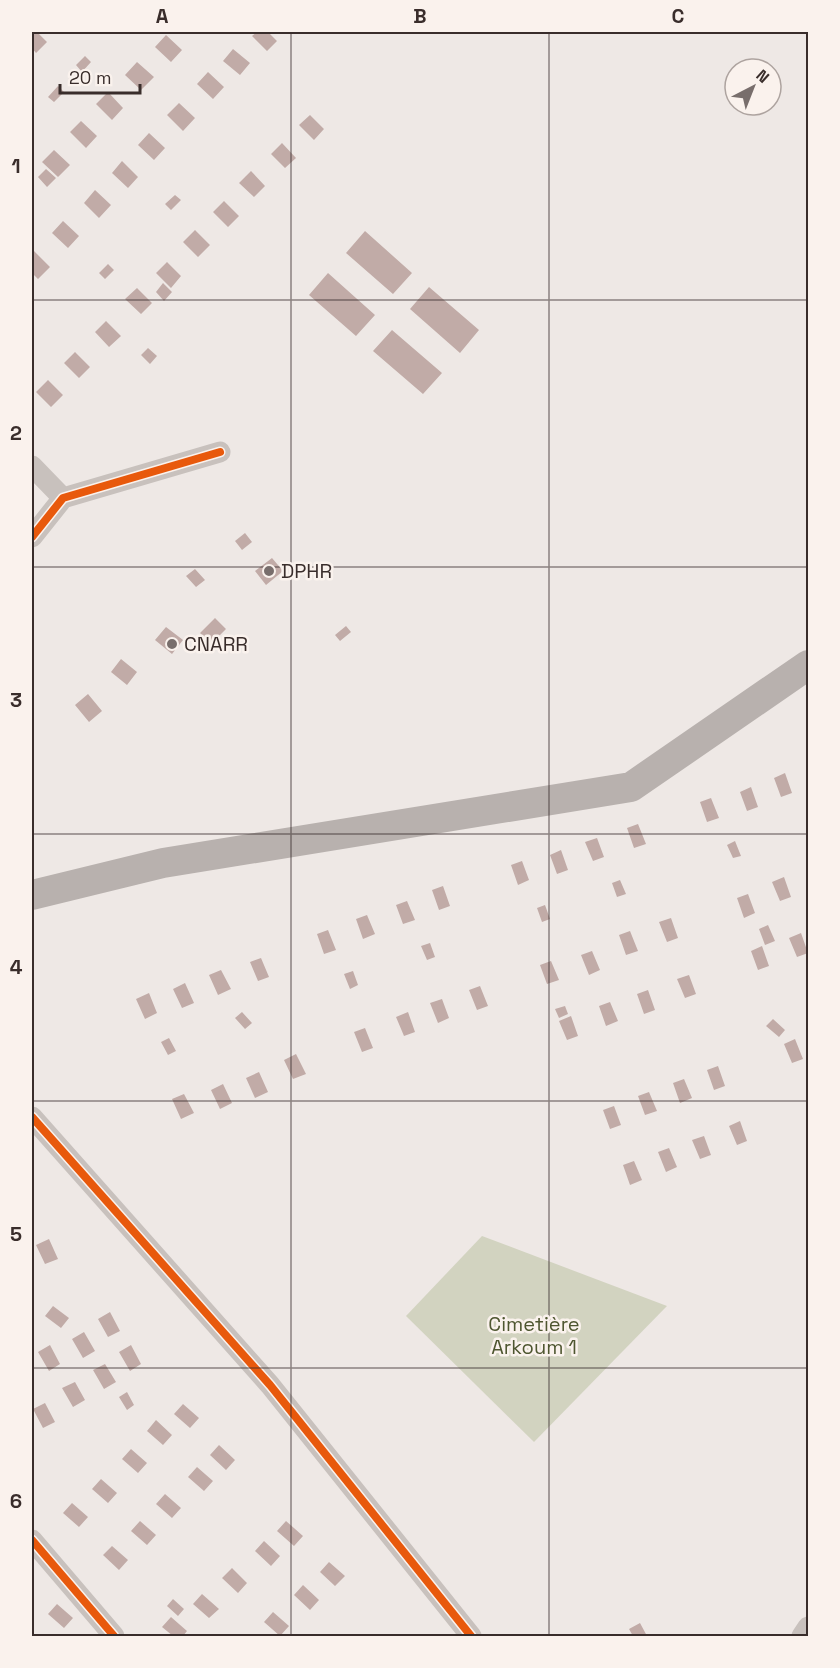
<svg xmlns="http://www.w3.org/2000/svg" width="840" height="1668" viewBox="0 0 840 1668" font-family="'Space Grotesk',sans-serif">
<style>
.green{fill:#d2d3c0}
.building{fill:#c1aba7}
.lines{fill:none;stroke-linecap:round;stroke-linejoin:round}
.street{stroke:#c8c1bd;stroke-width:21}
.secondary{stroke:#b8b1ae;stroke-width:30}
.cycleway-casing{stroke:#faf2ed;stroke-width:11}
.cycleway{stroke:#e8590c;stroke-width:8}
.grid{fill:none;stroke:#392d2b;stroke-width:1.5;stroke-opacity:0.55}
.poi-dot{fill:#786e6c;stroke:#faf2ed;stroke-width:2}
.labels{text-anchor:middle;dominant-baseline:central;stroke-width:5;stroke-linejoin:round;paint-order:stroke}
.poi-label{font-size:20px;fill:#392d2b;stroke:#faf2ed;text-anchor:start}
.park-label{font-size:20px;fill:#4e5630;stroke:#faf2ed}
.neatline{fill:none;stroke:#392d2b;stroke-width:2}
.grid-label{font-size:20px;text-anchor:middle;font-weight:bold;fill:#392d2b}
</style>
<rect width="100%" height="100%" fill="#eee8e5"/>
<path class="green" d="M482,1236L667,1306L534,1442L406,1316Z"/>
<path class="building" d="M32,32H37L47,42L36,53L32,48Z
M257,32H268L277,41L267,51L252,36Z
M166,35L182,50L171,62L155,47Z
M233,49L250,63L240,75L223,61Z
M85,56L91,62L82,72L76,65Z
M137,62L154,77L141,90L125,75Z
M208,72L224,87L213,99L197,84Z
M58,86L64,92L54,102L48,97Z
M108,92L123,108L112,120L96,104Z
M179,103L195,118L183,131L167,115Z
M310,115L324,129L314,140L299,125Z
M81,121L97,136L86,148L70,132Z
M149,133L165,148L154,160L138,145Z
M282,143L296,158L285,168L271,154Z
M54,150L70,165L58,177L42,162Z
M122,161L138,177L128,188L112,173Z
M46,169L56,178L47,187L38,177Z
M251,171L265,186L254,197L239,183Z
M95,190L111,205L99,218L84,203Z
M175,195L181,200L171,210L165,204Z
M224,201L239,216L228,227L213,212Z
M63,221L79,236L68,248L52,233Z
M195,230L210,245L198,257L183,242Z
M365,231L412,273L393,294L346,253Z
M34,251L50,267L38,279L32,273V254Z
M167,262L181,276L171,288L156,273Z
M108,264L114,270L105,279L99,273Z
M328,273L375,315L356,336L309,295Z
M163,283L172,292L164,301L156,292Z
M429,287L479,330L460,353L410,309Z
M137,288L152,303L141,314L125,299Z
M106,321L121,336L109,347L95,332Z
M392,330L442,373L423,394L373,351Z
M148,348L157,356L150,364L141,355Z
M75,352L90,367L79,378L64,363Z
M48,380L63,395L51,407L36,392Z
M245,533L252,542L242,550L235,541Z
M272,558L283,571L266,585L255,571Z
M195,569L205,580L196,587L186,576Z
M215,618L226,629L211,644L200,633Z
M346,626L351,632L340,641L335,635Z
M166,627L183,640L172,654L155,640Z
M121,659L137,672L127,685L111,672Z
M88,694L102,711L89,722L75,705Z
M785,773L792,793L781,797L774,778Z
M751,787L758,807L747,811L740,792Z
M711,798L719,818L707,822L700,802Z
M638,824L646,844L634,848L627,828Z
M597,838L604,857L593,861L585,842Z
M735,841L741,856L733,858L727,845Z
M561,850L568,870L557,874L550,855Z
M522,861L529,880L518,885L511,865Z
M784,877L791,897L780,901L772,882Z
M620,880L626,894L617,897L612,883Z
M443,886L450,906L439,910L432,890Z
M748,894L755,913L744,918L737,898Z
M407,901L415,920L403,924L396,905Z
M545,905L550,919L542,922L537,908Z
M367,915L375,934L363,939L356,919Z
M671,918L678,938L667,942L659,922Z
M768,925L775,941L765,945L759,929Z
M328,930L336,950L324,954L317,934Z
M630,931L638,951L626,955L619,935Z
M801,933L808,953L797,957L789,938Z
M430,943L435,957L427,960L421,946Z
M762,946L769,966L758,970L751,951Z
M592,951L600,970L589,975L581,955Z
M261,958L269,977L258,981L250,962Z
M551,961L559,980L547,984L540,965Z
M221,970L231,989L218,995L209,975Z
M353,971L358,985L350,989L344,974Z
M689,975L696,994L685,998L677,979Z
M185,983L194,1003L182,1008L173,989Z
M480,986L488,1006L477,1010L469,990Z
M648,990L655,1010L644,1014L637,994Z
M149,993L157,1013L145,1019L136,999Z
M442,999L449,1018L438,1023L430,1003Z
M610,1002L618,1021L606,1026L599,1006Z
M565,1006L568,1014L559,1018L555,1009Z
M242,1012L252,1023L245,1029L235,1018Z
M408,1012L415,1032L404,1036L396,1017Z
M571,1016L578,1036L567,1040L559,1021Z
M773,1019L785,1030L779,1037L766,1026Z
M365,1028L373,1048L362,1052L354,1032Z
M169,1038L176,1051L168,1055L161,1042Z
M795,1039L803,1059L792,1063L784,1044Z
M296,1054L306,1074L293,1079L284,1060Z
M718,1066L725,1086L714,1090L707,1070Z
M259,1072L268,1092L255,1098L246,1078Z
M684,1079L692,1098L680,1103L673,1083Z
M223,1084L232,1103L220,1109L211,1090Z
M649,1092L657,1111L645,1115L638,1096Z
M184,1094L194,1113L181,1119L172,1099Z
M614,1106L621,1125L610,1129L603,1110Z
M740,1121L747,1141L737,1145L729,1126Z
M704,1136L711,1155L700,1159L692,1140Z
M669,1148L677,1167L666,1172L658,1152Z
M634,1161L642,1180L630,1185L623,1165Z
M49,1239L58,1259L45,1264L36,1245Z
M53,1306L69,1318L61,1328L45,1316Z
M110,1312L120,1331L108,1337L98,1319Z
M84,1332L95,1351L83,1358L72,1339Z
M50,1345L60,1364L49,1371L38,1352Z
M131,1345L141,1364L130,1371L119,1352Z
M105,1364L116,1382L104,1389L93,1370Z
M75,1382L85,1400L73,1407L62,1388Z
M127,1392L134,1405L127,1410L119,1397Z
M45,1403L55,1422L43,1428L33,1409Z
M183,1404L199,1418L190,1428L174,1414Z
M156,1420L172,1435L163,1445L147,1431Z
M219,1445L235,1460L226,1470L210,1455Z
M131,1449L147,1463L138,1473L122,1459Z
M197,1467L213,1481L204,1491L188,1477Z
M101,1479L117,1493L108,1503L92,1489Z
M165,1494L181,1508L172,1518L156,1504Z
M72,1503L88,1517L79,1527L63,1513Z
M140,1521L156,1535L147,1545L131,1531Z
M286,1521L303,1536L294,1546L277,1531Z
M264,1541L280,1556L271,1566L255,1551Z
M112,1546L128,1560L119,1570L103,1555Z
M329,1562L345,1576L335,1586L320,1572Z
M232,1568L247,1583L238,1593L222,1578Z
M303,1585L319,1600L310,1610L294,1595Z
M202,1594L219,1609L209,1618L193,1604Z
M173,1599L184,1609L178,1616L167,1606Z
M57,1604L73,1618L64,1628L48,1614Z
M273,1612L289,1626L280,1636L264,1622Z
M171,1617L187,1631L183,1636H173L162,1627Z
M640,1623L647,1636H633L629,1629Z"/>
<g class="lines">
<path class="street" d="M32,466L63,498
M32,537L63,498L220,452
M32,1117L270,1385L471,1636
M32,1540L114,1636
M802,1636L808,1627"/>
<path class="secondary" d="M32,895L163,863L631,787L808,665"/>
<defs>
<path id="cycleway" d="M32,537L63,498L220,452
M32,1117L270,1385L471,1636
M32,1540L114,1636"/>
</defs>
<use href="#cycleway" class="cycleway-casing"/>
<use href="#cycleway" class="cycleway"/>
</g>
<path class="grid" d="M291,32V1636M549,32V1636M32,300H808M32,567H808M32,834H808M32,1101H808M32,1368H808"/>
<g class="poi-dot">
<circle cx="269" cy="571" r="6"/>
<circle cx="172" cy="644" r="6"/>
</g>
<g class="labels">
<g class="poi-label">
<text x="281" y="571">DPHR</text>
<text x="184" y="644">CNARR</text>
</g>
<g class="park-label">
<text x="534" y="1324">Cimetière<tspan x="534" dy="23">Arkoum 1</tspan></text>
</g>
</g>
<rect width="840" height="1668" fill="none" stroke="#faf2ed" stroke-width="66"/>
<g transform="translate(753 87) rotate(42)"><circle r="28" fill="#faf2ed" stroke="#ada39f" stroke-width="1.5"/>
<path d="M0-4.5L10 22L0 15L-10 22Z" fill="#786e6c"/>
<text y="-9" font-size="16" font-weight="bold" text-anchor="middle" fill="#392d2b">N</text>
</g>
<path d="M60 84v9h80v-9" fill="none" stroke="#392d2b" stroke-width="3"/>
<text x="69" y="84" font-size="18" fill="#392d2b" stroke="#faf2ed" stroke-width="4.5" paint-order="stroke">20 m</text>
<rect x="33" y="33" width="774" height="1602" class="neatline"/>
<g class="grid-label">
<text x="162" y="23">A</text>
<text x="420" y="23">B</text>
<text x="678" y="23">C</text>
<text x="16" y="173">1</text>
<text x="16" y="440">2</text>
<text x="16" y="707">3</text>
<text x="16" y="974">4</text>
<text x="16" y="1241">5</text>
<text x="16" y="1508">6</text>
</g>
</svg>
